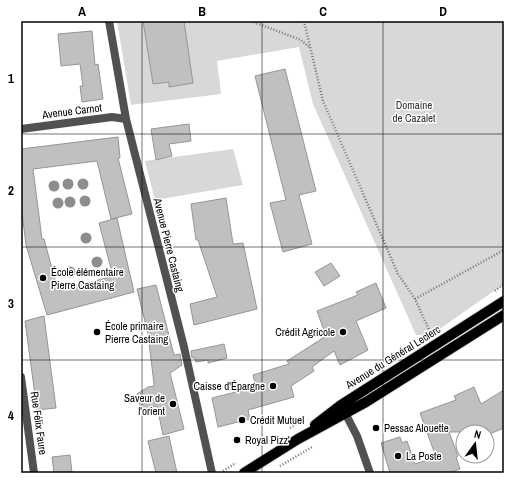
<svg xmlns="http://www.w3.org/2000/svg" width="525" height="494" viewBox="0 0 525 494" font-family="'Archivo Narrow',sans-serif">
<style>
.green{fill:#d8d8d8}
.building{fill:#c0c0c0;stroke:#959595}
.lines{fill:none;stroke-linecap:round;stroke-linejoin:round}
.primary-casing{stroke:#dbdbdb;stroke-width:12}
.path{stroke:#737373;stroke-width:2.5;stroke-dasharray:1 2;stroke-linecap:butt}
.minor{stroke:#515151;stroke-width:8}
.primary{stroke:#000;stroke-width:10}
.tree{fill:#8d8d8d}
.grid{fill:none;stroke:#000;stroke-width:1;stroke-opacity:0.55}
.poi-dot{fill:#000;stroke:#fff;stroke-width:1.5}
.labels{text-anchor:middle;dominant-baseline:central;stroke-width:3;stroke-linejoin:round;paint-order:stroke}
.park-label{font-size:11px;fill:#2f2f2f;stroke:#fff}
.street-label{font-size:11px;fill:#000;stroke:#fff}
.poi-label{font-size:11px;fill:#000;stroke:#fff;text-anchor:start}
.neatline{fill:none;stroke:#000;stroke-width:1.5}
.grid-label{font-size:13px;text-anchor:middle;font-weight:bold;fill:#000}
</style>
<rect width="100%" height="100%" fill="#fff"/>
<path class="green" d="M117,21H504V284L431,335H416L313,104L299,47L217,61L221,94L131,105Z
M233,149L243,185L155,200L145,161Z"/>
<path class="building" d="M143,21H184L193,83L169,87V82L153,84Z
M92,31L95,65L98,64L103,99L82,102L80,86H83L80,64L61,66L58,34Z
M285,69L316,191L299,195L312,244L283,252L270,203L286,200L255,76Z
M189,124L191,141L169,144L172,156L156,160L151,129Z
M118,137L120,158H118L132,214L111,219L97,161L33,169L42,239H44L58,291L113,276L99,223L117,218L134,292L47,315L26,245L21,204V149Z
M226,198L233,244L243,243L257,309L194,325L190,304L217,297L198,240H196L191,204Z
M331,263L340,276L324,286L315,272Z
M376,283L386,308L356,321L368,350L340,365L334,351L312,367L314,371L291,386L294,397L248,410L250,419L218,427L212,398L256,387L253,375L289,364L287,361L326,336L317,311L358,295L356,292Z
M156,285L174,355L180,354L182,365L170,373L184,429L163,435L157,406L141,410L137,394L148,387L154,386V384L148,334L137,289Z
M44,316L56,408L37,410L25,321Z
M224,344L227,358L208,363V360L196,362L194,357L192,358L191,351Z
M474,387L481,404L504,390V428L487,435V432H449L458,456L456,457L460,469L449,473H390L381,443L400,437L402,443L407,441L415,464L436,457L420,413L456,400L454,396Z
M169,436L177,473H156L148,441Z
M70,455L72,473H54L52,457Z"/>
<g class="lines">
<defs>
<path id="primary" d="M315,425L341,405L504,301
M244,473L298,439L366,402L504,315"/>
</defs>
<use href="#primary" class="primary-casing"/>
<path class="path" d="M251,21L301,40L309,47
M304,21L323,101L398,274L415,299L431,334
M495,291L504,284
M415,299L504,250
M290,428L304,419
M280,466L312,447
M223,471L236,463"/>
<path class="minor" d="M109,21L126,119L184,347L212,473
M21,129L112,117L126,119
M21,377L34,473
M343,409L357,436L370,473"/>
<use href="#primary" class="primary"/>
</g>
<g class="tree">
<circle cx="68" cy="184" r="5.5"/>
<circle cx="83" cy="184" r="5.5"/>
<circle cx="54" cy="186" r="5.5"/>
<circle cx="85" cy="201" r="5.5"/>
<circle cx="70" cy="202" r="5.5"/>
<circle cx="58" cy="203" r="5.5"/>
<circle cx="86" cy="238" r="5.5"/>
<circle cx="97" cy="262" r="5.5"/>
<circle cx="70" cy="272" r="5.5"/>
</g>
<path class="grid" d="M142,21V473M262,21V473M383,21V473M21,134H504M21,247H504M21,360H504"/>
<g class="poi-dot">
<circle cx="43" cy="278" r="4"/>
<circle cx="97" cy="332" r="4"/>
<circle cx="343" cy="332" r="4"/>
<circle cx="273" cy="386" r="4"/>
<circle cx="173" cy="404" r="4"/>
<circle cx="242" cy="420" r="4"/>
<circle cx="376" cy="428" r="4"/>
<circle cx="237" cy="440" r="4"/>
<circle cx="398" cy="456" r="4"/>
</g>
<g class="labels">
<g class="park-label">
<text x="414" y="105">Domaine<tspan x="414" dy="13">de Cazalet</tspan></text>
</g>
<g class="street-label">
<text transform="translate(72 111) rotate(-7)">Avenue Carnot</text>
<text transform="translate(169 245) rotate(76)">Avenue Pierre Castaing</text>
<text transform="translate(393 357) rotate(-32)">Avenue du Général Leclerc</text>
<text transform="translate(39 423) rotate(82)">Rue Félix Faure</text>
</g>
<g class="poi-label">
<text x="51" y="272">École élémentaire<tspan x="51" dy="13">Pierre Castaing</tspan></text>
<text x="105" y="326">École primaire<tspan x="105" dy="13">Pierre Castaing</tspan></text>
<text x="335" y="332" text-anchor="end">Crédit Agricole</text>
<text x="265" y="386" text-anchor="end">Caisse d'Épargne</text>
<text x="165" y="398" text-anchor="end">Saveur de<tspan x="165" dy="13">l'orient</tspan></text>
<text x="250" y="420">Crédit Mutuel</text>
<text x="384" y="428">Pessac Alouette</text>
<text x="245" y="440">Royal Pizz'</text>
<text x="406" y="456">La Poste</text>
</g>
</g>
<rect width="525" height="494" fill="none" stroke="#ffffff" stroke-width="44"/>
<g transform="translate(475 444) rotate(15)"><circle r="19" fill="#ffffff" stroke="#999999"/>
<path d="M0-3L7 15L0 10L-7 15Z" fill="#000000"/>
<text y="-6" font-size="11" font-weight="bold" text-anchor="middle" fill="#000000">N</text>
</g>
<rect x="22" y="22" width="481" height="450" class="neatline"/>
<g class="grid-label">
<text x="82" y="16">A</text>
<text x="202" y="16">B</text>
<text x="323" y="16">C</text>
<text x="443" y="16">D</text>
<text x="11" y="83">1</text>
<text x="11" y="195">2</text>
<text x="11" y="308">3</text>
<text x="11" y="420">4</text>
</g>
</svg>
